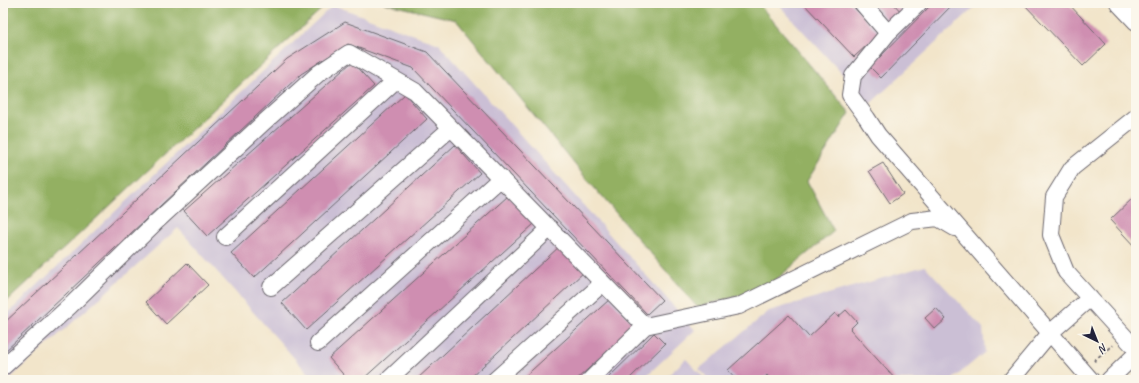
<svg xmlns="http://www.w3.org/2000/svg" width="1139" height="383" viewBox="0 0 1139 383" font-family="Caveat,sans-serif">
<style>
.industrial{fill:#cbbfd5}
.forest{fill:#93b062;stroke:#5a694e}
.building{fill:#cf8eb1}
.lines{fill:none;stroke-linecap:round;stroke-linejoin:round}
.minor-casing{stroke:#6b666d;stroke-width:18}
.path{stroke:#6b666d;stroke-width:2.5;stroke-dasharray:3 3;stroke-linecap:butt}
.minor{stroke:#fff;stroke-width:16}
</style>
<rect width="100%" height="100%" fill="#fbf7ec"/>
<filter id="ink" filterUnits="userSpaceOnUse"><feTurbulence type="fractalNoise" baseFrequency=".025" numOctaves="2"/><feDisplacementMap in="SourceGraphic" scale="8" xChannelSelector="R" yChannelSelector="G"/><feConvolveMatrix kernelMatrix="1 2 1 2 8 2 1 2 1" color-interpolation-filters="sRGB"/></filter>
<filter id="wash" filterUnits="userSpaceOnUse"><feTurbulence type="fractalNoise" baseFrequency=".012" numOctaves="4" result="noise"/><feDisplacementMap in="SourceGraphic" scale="16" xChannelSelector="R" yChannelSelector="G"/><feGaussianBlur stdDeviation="0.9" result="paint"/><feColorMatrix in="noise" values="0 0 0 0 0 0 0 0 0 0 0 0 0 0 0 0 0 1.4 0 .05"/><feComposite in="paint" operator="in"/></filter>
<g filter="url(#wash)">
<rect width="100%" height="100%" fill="#f2e5ca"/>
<path class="industrial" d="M777,3H979L870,104Z
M333,5L439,44L695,330L642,380H314L178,228L8,380H4L3,379V318Z
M925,266L983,328L985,352L952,380H710L699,369L769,311Z
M686,359L706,380H663Z"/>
<path class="forest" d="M3,3H328L3,305Z
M384,3H758L850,113L807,181L834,231L765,289L697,307L585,177L456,20Z"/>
<g id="blocks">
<path class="building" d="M803,3H850L879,34L854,57Z
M873,3H893L902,13L890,23Z
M933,3H954L881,78L870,67Z
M1023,3H1068L1106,44L1083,66Z
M345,22L427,52L662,300L647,314L413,68L348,44L301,74L3,353V324L287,59Z
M352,62L374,86L207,236L184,211Z
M405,94L427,119L254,278L231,253Z
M455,145L480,173L306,330L282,303Z
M883,163L903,194L890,203L869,171Z
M508,196L534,224L362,380H348L329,358Z
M1135,196L1136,198V248L1110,220Z
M561,245L585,271L468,380H416Z
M187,263L208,285L166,324L146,302Z
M610,299L635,326L576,380H521Z
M936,308L946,319L935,329L925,318Z
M846,310L857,322L850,329L896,380H769L770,379L767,375L762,380H737L728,370L789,315L809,337L835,313L838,317Z
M654,333L665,344L628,380H606Z"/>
</g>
</g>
<g filter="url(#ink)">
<use href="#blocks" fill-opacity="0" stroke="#6b666d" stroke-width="1"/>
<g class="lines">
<defs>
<path id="minor" d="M862,3L888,33
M919,3L888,33L853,76L850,95L867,118L878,135L1091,380
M1118,3L1136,22
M1136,117L1072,168L1054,197L1051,235L1066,272L1136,349
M225,237L396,80
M271,287L451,128
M318,343L501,178
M3,367L70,306L155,223L262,124L319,73L349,53L415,91L645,326
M388,380L550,228
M495,380L603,283
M590,380L645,326L739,306L912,221L938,218L955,228
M1011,380L1050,333L1090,298
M1109,380L1136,354"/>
</defs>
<use href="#minor" class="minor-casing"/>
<path class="path" d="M1094,361L1113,345"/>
<use href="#minor" class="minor"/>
</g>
</g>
<rect width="1139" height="383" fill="none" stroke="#fbf7ec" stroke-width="16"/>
<g transform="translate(1097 341) rotate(137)" stroke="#fbf7ec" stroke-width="3" paint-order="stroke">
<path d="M0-3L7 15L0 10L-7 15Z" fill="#22223b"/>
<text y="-6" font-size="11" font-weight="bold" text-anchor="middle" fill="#22223b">N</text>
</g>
</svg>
